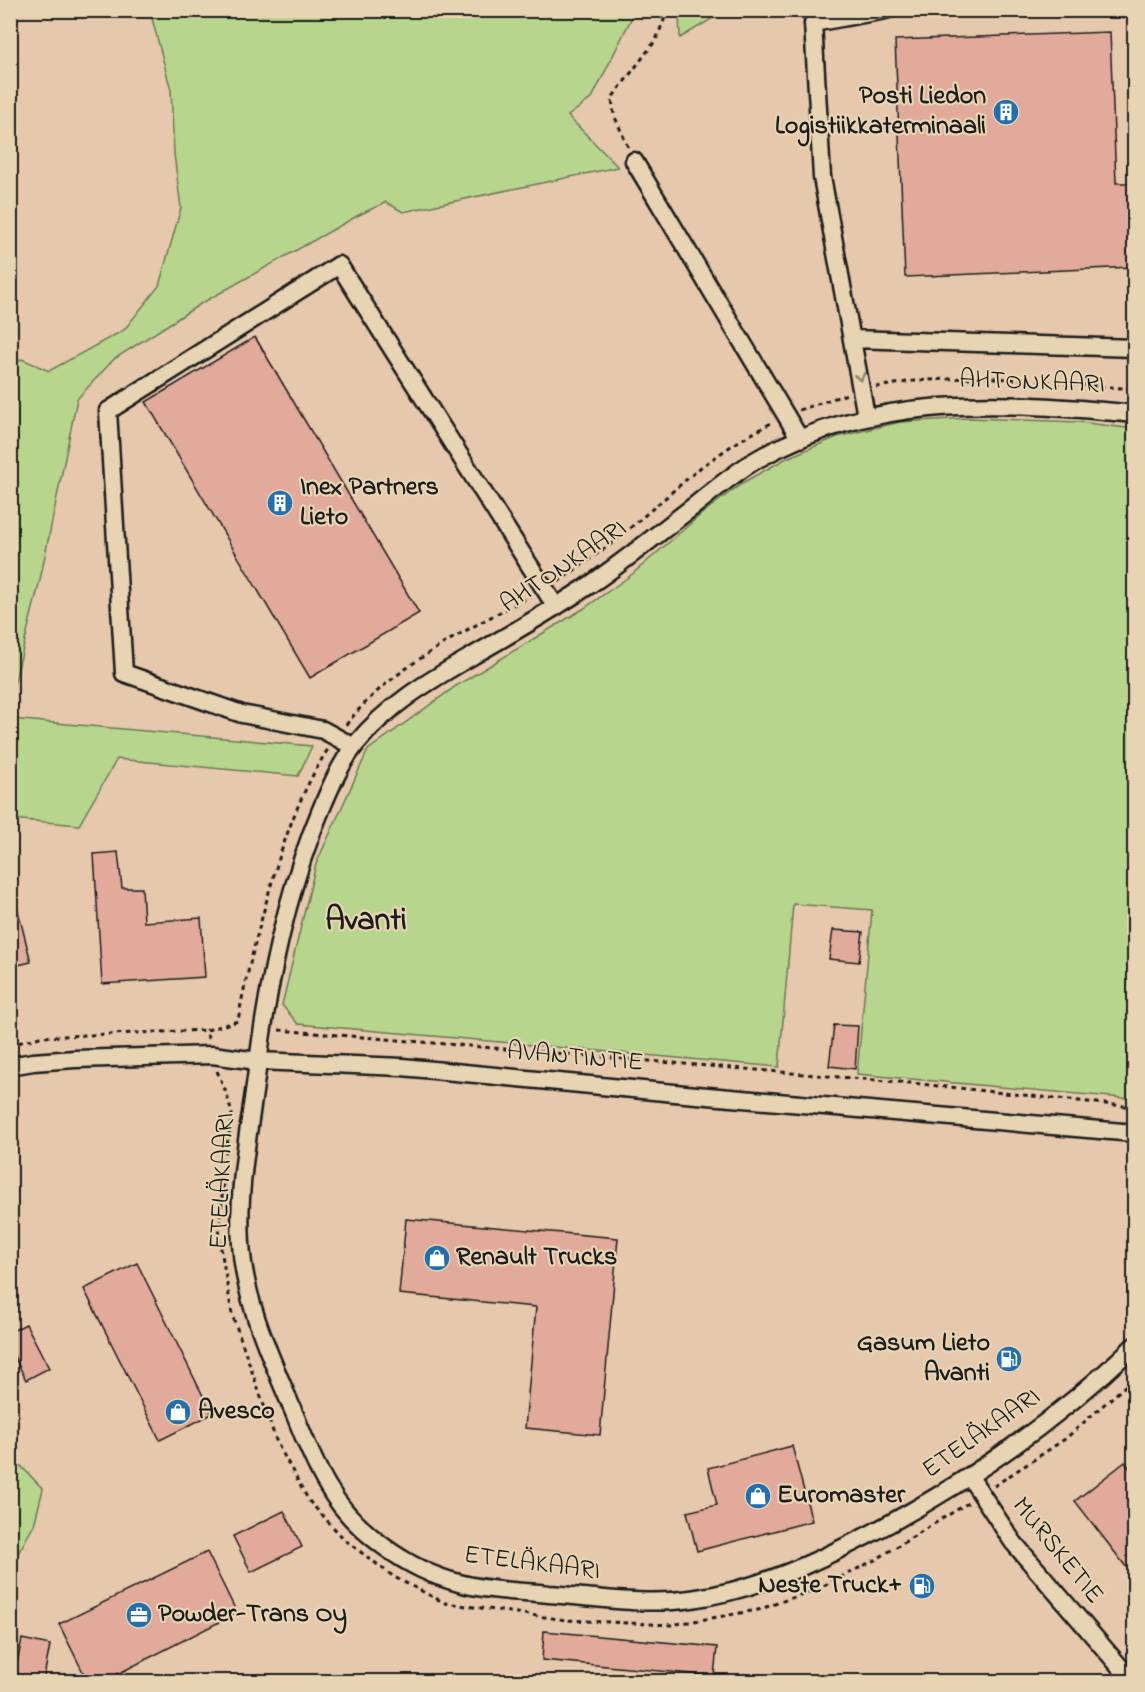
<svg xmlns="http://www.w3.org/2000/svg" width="1145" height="1692" viewBox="0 0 1145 1692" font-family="'Indie Flower',sans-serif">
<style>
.green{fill:#b8d58d;stroke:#6a7854;stroke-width:1.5}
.building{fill:#e1aa9a;stroke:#1c1c1c;stroke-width:1.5}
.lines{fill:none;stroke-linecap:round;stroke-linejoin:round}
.minor-casing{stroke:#1c1c1c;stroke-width:21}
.path{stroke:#1c1c1c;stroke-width:3;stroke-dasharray:4.5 4.5;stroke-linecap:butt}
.minor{stroke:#e6d4b2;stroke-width:16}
.oneway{stroke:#8b816e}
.labels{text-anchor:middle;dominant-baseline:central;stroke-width:4.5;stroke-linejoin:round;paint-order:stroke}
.poi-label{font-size:26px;font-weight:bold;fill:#1c1c1c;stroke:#e6d4b2;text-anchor:start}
.street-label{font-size:26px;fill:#1c1c1c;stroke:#e6d4b2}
.district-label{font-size:32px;font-weight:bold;fill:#1c1c1c;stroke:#e6d4b2}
</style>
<rect width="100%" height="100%" fill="#e6c8ac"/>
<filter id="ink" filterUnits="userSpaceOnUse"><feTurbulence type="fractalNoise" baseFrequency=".0167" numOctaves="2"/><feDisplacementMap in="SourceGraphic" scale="12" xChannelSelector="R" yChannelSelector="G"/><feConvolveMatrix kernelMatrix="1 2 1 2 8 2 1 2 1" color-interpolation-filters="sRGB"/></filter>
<g filter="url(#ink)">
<path class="green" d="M150,11H635L592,98L568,116L618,167L403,212L386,202L359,215L202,303L114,359L77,399L40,580L11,697V364L22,359L49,371L124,330L159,286L181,208L174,154L171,90Z
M679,11V10L725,11L680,38Z
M969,418L1079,422L1134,429V1099L857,1074L872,910L793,904L779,1067L298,1024L282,1005L316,864L368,750L456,686L583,609L630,576L704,512L744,482L787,458L837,437L900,422Z
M10,719H11L312,746L298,776L117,759L79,825L11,819Z
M11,1464L21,1466L43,1489L34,1525L11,1566Z"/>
<path class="building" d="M1110,32L1116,183H1134V267L905,277L895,40Z
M255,337L419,613L310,678L146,402Z
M118,852L122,888H142L144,922L201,918L205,977L102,984L94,854Z
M10,899H15L31,962L10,967Z
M833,930L863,932L859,962L829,959Z
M834,1025L858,1026L855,1069L829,1066Z
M406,1219L618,1238L600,1435L525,1428L536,1307L399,1294Z
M137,1263L212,1414L160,1440L84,1289Z
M26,1324L49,1368L26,1380L10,1348V1332Z
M792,1446L812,1521L697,1551L687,1512L717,1505L708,1468Z
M1125,1462L1134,1474V1577L1075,1501Z
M284,1511L302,1547L251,1572L233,1536Z
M207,1552L237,1613L102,1682H88L59,1624Z
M544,1631L717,1647L714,1676L542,1660Z
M22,1639L50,1645L43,1682H13Z"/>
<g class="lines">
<defs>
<path id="minor" d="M634,161L800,439
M852,339L1134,348
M1134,414C1006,401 872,393 756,460C734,473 714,490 694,506C660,532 626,560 591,584C551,611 510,634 469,658C427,682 387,706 356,744C340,764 330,788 320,812C287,891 269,978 258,1062C251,1122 237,1183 241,1243C244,1302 272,1360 295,1415C304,1438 314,1463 327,1485C353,1531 408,1570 459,1583C488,1591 519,1591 549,1594C595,1597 644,1606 691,1599C757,1590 814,1563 872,1533C967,1483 1057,1420 1134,1346
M866,416L822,177L813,23L886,10
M354,747L323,730L242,714L124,673L108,411L339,265L556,607
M10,1066L33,1062L75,1059L212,1055L258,1061L402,1067L685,1094L1134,1133
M970,1477L1013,1542L1133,1682"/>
</defs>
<use href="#minor" class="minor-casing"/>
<path class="path" d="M628,147L614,115L612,98L656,40L668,10
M876,387L914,381L984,377L1134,389
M799,410L847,394
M558,582L615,541L701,467L734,444L771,423
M346,725C388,669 469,628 531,596
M279,1030L911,1083L1134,1107
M208,1039L207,1030L238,1021C244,984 254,947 264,910C280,852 295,801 328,749
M10,1045L40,1037L207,1030
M217,1071L226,1092L232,1114L225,1157L219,1237L232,1314L277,1443L309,1501L346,1541L394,1577L445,1603L566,1620L671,1625L758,1610L819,1588L875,1560L968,1503
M994,1486L1065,1439L1134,1378"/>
<use href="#minor" class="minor"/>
</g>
<defs><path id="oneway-chevron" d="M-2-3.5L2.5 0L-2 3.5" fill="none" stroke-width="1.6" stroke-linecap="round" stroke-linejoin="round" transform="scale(1.5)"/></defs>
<use class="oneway" href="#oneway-chevron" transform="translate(860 377) rotate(79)"/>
</g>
<defs>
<symbol id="building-disc" viewBox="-11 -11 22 22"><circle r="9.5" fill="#1f6fb2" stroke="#e6d4b2"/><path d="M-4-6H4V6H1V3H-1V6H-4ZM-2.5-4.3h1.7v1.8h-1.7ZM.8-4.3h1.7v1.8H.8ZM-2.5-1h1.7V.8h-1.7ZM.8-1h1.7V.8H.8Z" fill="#fff"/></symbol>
<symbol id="shop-disc" viewBox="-11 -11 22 22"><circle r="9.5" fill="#1f6fb2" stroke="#e6d4b2"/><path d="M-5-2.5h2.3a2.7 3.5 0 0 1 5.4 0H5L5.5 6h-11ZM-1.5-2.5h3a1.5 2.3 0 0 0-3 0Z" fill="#fff"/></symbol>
<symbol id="fuel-disc" viewBox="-11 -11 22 22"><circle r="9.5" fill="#1f6fb2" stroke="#e6d4b2"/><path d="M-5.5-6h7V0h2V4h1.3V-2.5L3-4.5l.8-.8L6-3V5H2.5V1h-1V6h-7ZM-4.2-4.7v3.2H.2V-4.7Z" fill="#fff"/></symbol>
<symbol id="office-disc" viewBox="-11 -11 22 22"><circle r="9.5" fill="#1f6fb2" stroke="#e6d4b2"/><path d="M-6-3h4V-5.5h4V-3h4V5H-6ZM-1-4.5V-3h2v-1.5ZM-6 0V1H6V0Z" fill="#fff"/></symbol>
</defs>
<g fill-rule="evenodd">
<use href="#building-disc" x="991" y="97" width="30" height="30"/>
<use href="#building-disc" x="265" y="488" width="30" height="30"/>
<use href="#shop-disc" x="422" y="1243" width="30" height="30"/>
<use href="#fuel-disc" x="994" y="1344" width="30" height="30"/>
<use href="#shop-disc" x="163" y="1397" width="30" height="30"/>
<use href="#shop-disc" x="743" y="1481" width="30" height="30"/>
<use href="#fuel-disc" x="907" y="1571" width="30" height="30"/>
<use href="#office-disc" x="124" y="1600" width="30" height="30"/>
</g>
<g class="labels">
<g class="poi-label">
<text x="986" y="97" text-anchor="end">Posti Liedon<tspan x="986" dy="30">Logistiikkaterminaali</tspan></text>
<text x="300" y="488">Inex Partners<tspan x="300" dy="30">Lieto</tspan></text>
<text x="456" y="1258">Renault Trucks</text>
<text x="990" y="1344" text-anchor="end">Gasum Lieto<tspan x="990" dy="30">Avanti</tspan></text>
<text x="198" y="1412">Avesco</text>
<text x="777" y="1496">Euromaster</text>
<text x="902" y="1586" text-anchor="end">Neste Truck+</text>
<text x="158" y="1615">Powder-Trans Oy</text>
</g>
<g class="street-label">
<text transform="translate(1032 383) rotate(2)">AHTONKAARI</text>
<text transform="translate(564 567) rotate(-34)">AHTONKAARI</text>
<text transform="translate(575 1058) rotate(5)">AVANTINTIE</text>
<text transform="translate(223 1181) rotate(-87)">ETELÄKAARI</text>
<text transform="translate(982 1434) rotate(-35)">ETELÄKAARI</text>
<text transform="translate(1057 1551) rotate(51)">MURSKETIE</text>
<text transform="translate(532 1564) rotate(7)">ETELÄKAARI</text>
</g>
<g class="district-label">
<text x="366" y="921">Avanti</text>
</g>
</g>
<rect width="1145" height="1692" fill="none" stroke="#e6d4b2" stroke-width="36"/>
<rect x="18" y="18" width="1109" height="1656" fill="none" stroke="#1c1c1c" stroke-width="2" filter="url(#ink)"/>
</svg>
